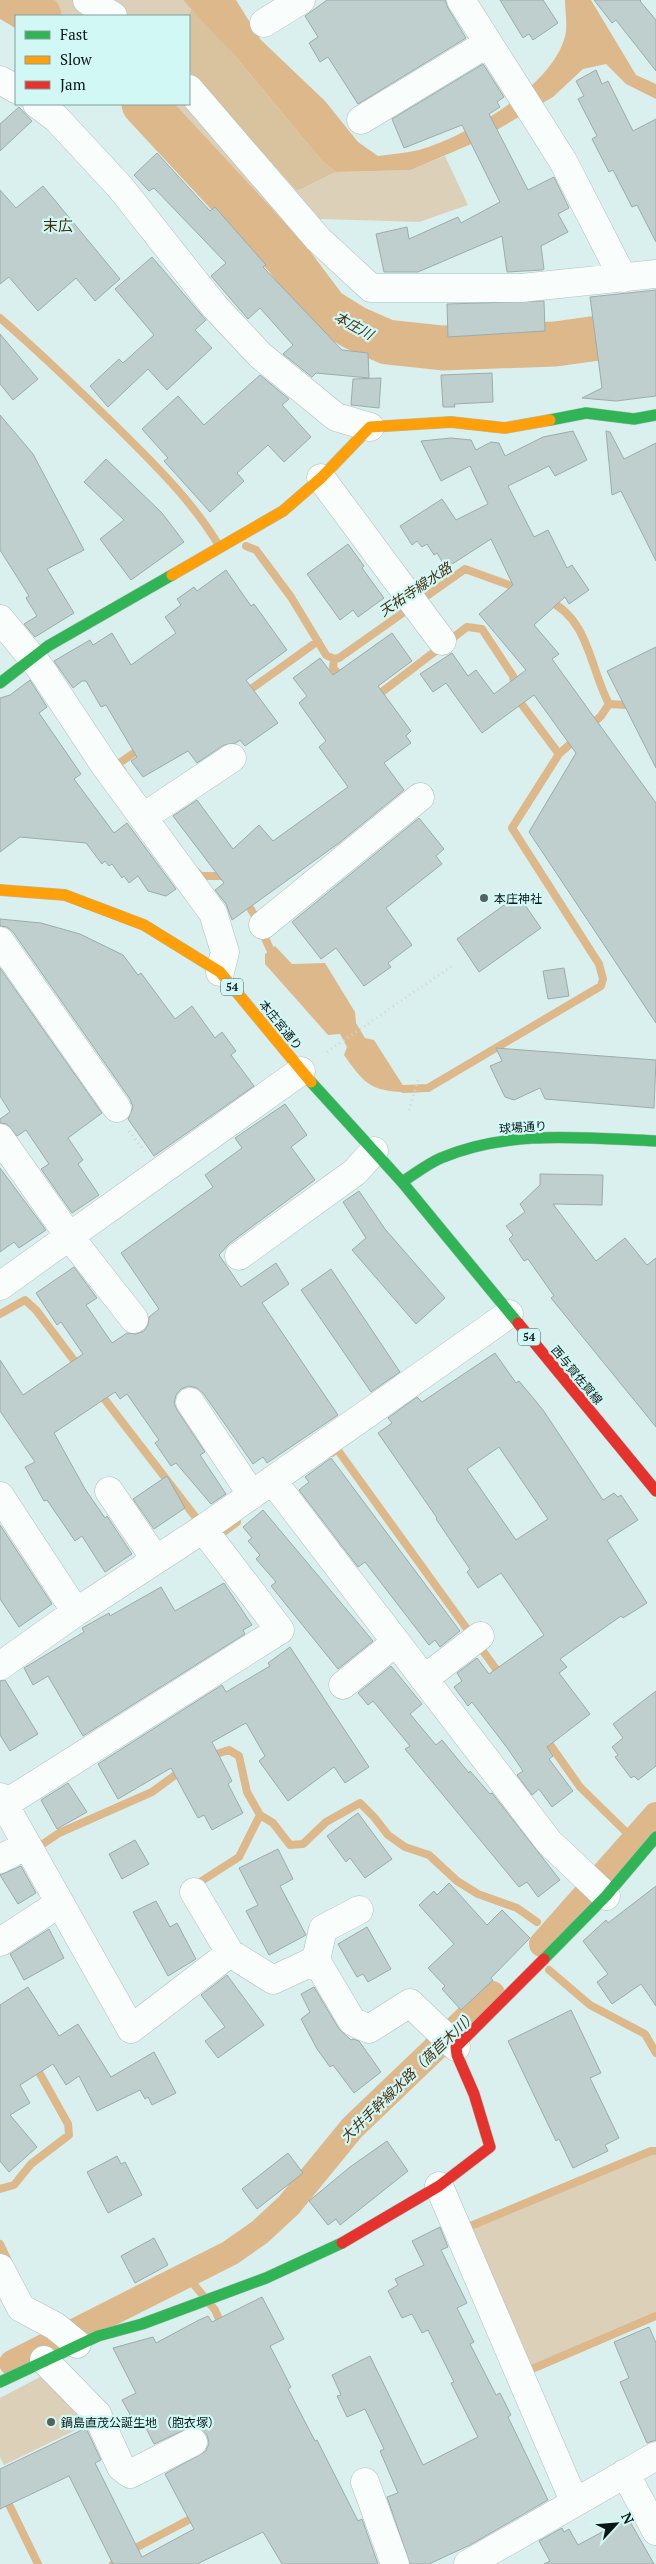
<svg xmlns="http://www.w3.org/2000/svg" width="656" height="2564" viewBox="0 0 656 2564" font-family="'PT Serif','Noto Sans JP',serif">
<style>
.green{fill:#dcd0b9}
.forest{fill:#d9c29e}
.water{fill:#ddb88b}
.lines{fill:none;stroke-linecap:round;stroke-linejoin:round}
.stream{stroke:#ddb88b;stroke-width:8}
.canal{stroke:#ddb88b;stroke-width:26}
.river{stroke:#ddb88b;stroke-width:45}
.building{fill:#becfce;stroke:#9cacab;fill-rule:evenodd}
.street-casing{stroke:#afc0be;stroke-width:29}
.fast-casing{stroke:#afc0be;stroke-width:12}
.slow-casing{stroke:#afc0be;stroke-width:12}
.jam-casing{stroke:#afc0be;stroke-width:12}
.path{stroke:#d0d6d6;stroke-width:3;stroke-dasharray:1 4;stroke-linecap:butt}
.street{stroke:#f9fdfc;stroke-width:28}
.fast{stroke:#30b455;stroke-width:11}
.slow{stroke:#ff9f0a;stroke-width:11}
.jam{stroke:#e5322d;stroke-width:11}
.poi-dot{fill:#536362;stroke:#d2f8f5;stroke-width:2}
.labels{text-anchor:middle;dominant-baseline:central;stroke-width:4.5;stroke-linejoin:round;paint-order:stroke}
.shield{fill:#d2f8f5;stroke:#465a5a;stroke-width:1}
.shield-label{font-size:11px;font-weight:bold;fill:#0a1717}
.poi-label{font-size:12px;fill:#0a1717;stroke:#d2f8f5;text-anchor:start}
.street-label{font-size:12px;fill:#0a1717;stroke:#d2f8f5}
.water-label{font-size:14px;font-style:italic;fill:#4a3115;stroke:#d2f8f5}
.quarter-label{font-size:15px;fill:#472b0c;stroke:#d2f8f5}
</style>
<rect width="100%" height="100%" fill="#daf0ee"/>
<path class="green" d="M39,0H183L192,8L188,16H60Z
M189,71L297,191L336,172L411,170L445,156L468,205L419,222L321,219L308,254L160,104H189Z
M648,2155H656V2314L526,2369L465,2231Z
M40,2377L56,2379L90,2423L4,2465L0,2457V2398Z"/>
<path class="forest" d="M192,8L236,57L322,161L336,172L297,191L189,71L188,16Z"/>
<path class="water" d="M183,0H236L261,40L325,101L358,142L378,156C391,154 406,153 419,150C466,137 559,83 566,31C567,21 565,10 565,0H591L636,75L656,84V99L626,84L606,64L583,69L553,97L476,142L411,170L336,172L322,161L236,57Z
M275,946L292,964L325,963L355,1012L356,1023L365,1038L374,1040L404,1087L403,1092C370,1091 363,1082 344,1055L347,1047L340,1034L328,1035L265,964V954Z"/>
<g class="lines">
<path class="stream" d="M0,318C42,354 81,392 121,431C156,466 192,501 218,544
M246,546L256,550L291,597L326,655L334,659L339,658L465,569L520,589
M547,600C589,618 590,669 609,704
M334,659L333,668L343,679
M244,694L318,641
M374,698L467,627L482,629L513,676L517,698L559,754
M609,704L626,705L634,703
M589,727L601,716L609,704
M122,770L118,764L141,748
M197,872L200,876H228
M245,900L255,916L270,949
M404,1089L428,1088L601,986L603,979L599,964L512,828L559,754L577,738
M0,1314L25,1300L36,1310L79,1367
M99,1392L197,1519
M332,1453L337,1449L501,1676
M225,1531L237,1522
M544,1736L580,1787L627,1833
M210,1756L229,1750L239,1756L247,1792L260,1815L273,1823L290,1845L303,1844L326,1822L360,1803L374,1817L388,1835L405,1847L429,1855L457,1881L478,1894L517,1908L537,1922
M34,1850L59,1833L152,1792L182,1770
M200,1882L239,1857L260,1815
M549,1970L590,2005L645,2034L656,2053
M0,2189L14,2185L31,2164L69,2135L68,2124L35,2065
M468,2227L651,2151H656
M0,2244L9,2263
M186,2275L215,2310L222,2326
M532,2369L656,2316
M0,2486L38,2564
M113,2564L126,2553L196,2516"/>
<path class="canal" d="M542,1944L656,1815
M12,2363L230,2253L260,2232L289,2205L352,2128L492,1994"/>
<path class="river" d="M12,0L39,16
M144,104L287,258L326,310L355,328L387,342L443,348L555,344L656,330"/>
</g>
<path class="building" d="M327,0H445L448,8L466,38L358,104L328,57L320,62L309,43L318,37L305,16Z
M500,0H543L558,23L533,40L529,34L523,38Z
M594,0H641L640,1L656,20V71L616,20L612,23Z
M483,64L504,97L497,102L500,107L489,114L528,190L554,177L569,208L558,214L568,232L541,246L544,269L542,270L507,272L502,236L418,272H384L376,234L407,227L409,239L458,217L461,223L500,202L462,125L404,148L392,119Z
M596,70L602,84L608,81L633,131L656,119V242L637,205L632,207L613,170L609,172L592,139L597,136L578,99L584,96L576,81Z
M19,107L32,121L0,151V124Z
M157,153L210,211L215,207L266,265L263,267L342,350L368,353L369,378L316,373L312,377L283,354L293,345L260,308L248,319L211,276L226,263L154,188L149,191L134,175Z
M43,186L120,279L95,301L76,278L38,311L9,277L0,284V190L16,208Z
M152,257L206,320L195,330L212,348L167,390L148,369L108,407L90,386L119,359L123,363L154,335L115,289Z
M656,290V396L616,401L582,398L602,388L590,297Z
M544,301L545,331L448,337L447,304Z
M0,334L38,379L13,400L0,384Z
M492,373L493,402L454,404L455,407H443L441,375Z
M260,375L289,399L282,405L311,437L284,462L268,445L237,473L244,481L210,512L164,461L168,458L142,429L178,396L204,425Z
M381,378L379,408L351,405L353,379Z
M0,415L33,454L84,550L47,569L74,613L35,637L24,624L37,616L26,598L29,596L0,550Z
M573,431L587,460L555,476L549,466L508,486L534,537L548,530L567,568L572,565L589,590L569,604L565,597L534,625L559,654L552,659L656,803V1023L529,832L576,753L534,695L482,733L446,683L433,692L420,674L452,653L468,676L476,670L494,694L526,670L479,614L513,585L491,539L446,568L437,553L434,555L427,544L422,547L417,541L412,545L400,526L442,499L456,520L488,504L470,466L441,481L421,441L451,438L471,440L476,450L491,442L499,443L505,456L543,437Z
M606,431L610,432L624,459L656,443V561L621,491L612,495Z
M106,459L162,513L184,542L131,580L100,539L124,520L84,482Z
M348,544L364,566L362,568L384,598L358,617L353,610L340,620L307,574Z
M226,570L251,606L254,604L287,650L246,680L278,723L245,746L240,740L236,743L224,745L197,763L188,751L143,777L131,761L137,757L106,705L101,707L86,681H82L73,688L54,661L90,640L93,645L112,633L131,665L176,633L165,617L181,605L177,599L194,587L197,591Z
M392,633L412,661L378,686L411,731L406,736L411,743L384,763L404,790L339,843L232,920L226,904L215,890L224,883L173,816L197,800L233,849L259,825L273,841L348,787L319,747L326,741L299,703L307,696L293,678L320,658L333,675Z
M656,647V768L607,671Z
M30,680L47,707L39,713L81,774L74,779L114,833L127,823L176,889L166,896L148,891L138,876L129,883L124,876L122,878L112,864L109,866L105,861L102,864L86,843L20,837L0,852V698L10,695Z
M419,818L444,849L436,856L442,864L386,908L412,945L388,963L391,967L364,986L336,948L321,959L292,922Z
M518,895L541,928L479,972L457,939Z
M0,919L41,923L80,934L123,955L138,975L141,973L175,1019L192,1006L215,1038L222,1032L236,1051L231,1055L254,1086L154,1156L128,1119L133,1107L130,1099L13,932L7,927L0,926Z
M0,968L102,1113L68,1138L83,1160L78,1164L99,1195L72,1213L41,1169L49,1164L26,1130L17,1136L7,1124L0,1123V1119L10,1112L0,1096Z
M564,968L569,996L548,999L543,971Z
M496,1048L656,1060L654,1108L545,1099L540,1088L514,1100L505,1097L490,1066L502,1061Z
M285,1104L307,1135L291,1147L315,1180L230,1243L219,1255L241,1287L276,1263L289,1284L262,1303L338,1415L267,1463L263,1457L253,1464L203,1393L197,1388L189,1386L181,1389L176,1395L174,1403L177,1410L205,1452L200,1455L226,1494L211,1504L176,1463L171,1466L155,1443L159,1440L127,1394L120,1399L115,1392L54,1433L85,1489L105,1518L107,1516L132,1554L105,1572L82,1536L75,1541L47,1500L44,1501L25,1467L35,1462L0,1411V1360L23,1395L83,1354L61,1322L57,1325L36,1293L74,1267L97,1298L86,1305L112,1343L127,1333L136,1334L144,1331L148,1325L149,1317L159,1309L121,1253L213,1187L205,1175L242,1148L235,1138Z
M0,1168L46,1230L19,1248L14,1242L0,1252Z
M540,1174L603,1175L602,1205L553,1204L596,1261L625,1238L647,1265L656,1258V1427L551,1298L554,1296L528,1259L524,1261L509,1239L513,1235L506,1226L525,1212L520,1204L540,1185Z
M359,1191L385,1229L445,1298L416,1324L352,1250L366,1238L343,1202Z
M331,1269L400,1372L371,1392L301,1290Z
M495,1353L516,1383L519,1381L543,1410L603,1500L614,1493L618,1497L621,1495L638,1520L607,1540L647,1603L623,1618L621,1616L560,1659L567,1667L559,1673L590,1714L547,1747L553,1756L549,1759L573,1791L552,1807L539,1789L532,1795L517,1775L523,1771L508,1749L472,1702L468,1706L454,1687L462,1681L457,1673L477,1658L489,1674L544,1635L501,1573L478,1588L467,1572L470,1569L436,1519L437,1518L378,1433L392,1423L388,1418L417,1397L422,1402ZM499,1447L548,1519L516,1540L467,1469Z
M331,1458L460,1631L440,1647L435,1640L429,1645L365,1562L358,1567L299,1490L309,1482L305,1477Z
M167,1476L185,1508L154,1529L133,1499Z
M263,1510L373,1641L338,1669L271,1586L276,1582L256,1559L260,1555L248,1541L252,1538L243,1527Z
M0,1525L52,1604L19,1627L0,1599Z
M224,1583L252,1625L243,1630L245,1634L83,1736L48,1676L33,1685L24,1668L84,1632L82,1628L109,1613L110,1616L161,1587L175,1611Z
M290,1647L369,1767L345,1783L334,1767L288,1801L259,1761L265,1756L246,1723L212,1742L232,1781L228,1784L243,1813L212,1830L204,1815L198,1818L171,1768L118,1799L98,1764L222,1685L226,1692L270,1666L268,1663Z
M391,1666L422,1704L410,1714L436,1745L442,1740L469,1773L470,1771L490,1794L492,1793L560,1880L538,1897L527,1882L519,1887L405,1749L410,1746L373,1701L368,1705L358,1693Z
M5,1680L38,1734L10,1751L0,1735V1681Z
M656,1691V1766L638,1780L634,1776L631,1778L615,1757L618,1755L612,1747L623,1738L613,1724Z
M68,1783L87,1812L57,1829L41,1800Z
M358,1813L392,1859L365,1878L350,1858L346,1862L327,1836Z
M135,1840L149,1864L122,1879L109,1854Z
M278,1849L293,1879L280,1886L306,1935L269,1955L246,1911L258,1905L239,1868Z
M21,1866L36,1893L18,1904L0,1875Z
M449,1883L487,1925L502,1910L530,1938L491,1978L493,1980L461,2010L442,1989L445,1986L428,1968L454,1944L419,1905L434,1891L437,1895Z
M656,1886V2006L641,1984L612,2004L597,1982L608,1974L583,1941L606,1920L608,1923Z
M156,1901L170,1927L177,1923L196,1959L168,1976L133,1912Z
M367,1927L391,1969L368,1982L363,1974L357,1977L338,1944Z
M49,1929L64,1958L24,1980L10,1954Z
M227,1975L264,2025L218,2058L205,2041L225,2027L201,1995Z
M28,1987L59,2036L78,2024L111,2077L154,2052L176,2093L152,2105L148,2097L145,2099L140,2090L97,2111L79,2076L66,2085L53,2064L20,2085L30,2103L10,2115L37,2147L9,2172L0,2161V2005Z
M314,1987L339,2029L351,2040L353,2039L359,2041L381,2072L354,2093L333,2065L330,2067L317,2049L301,2019L310,2012L301,1994Z
M571,2010L601,2073L590,2078L619,2138L605,2145L608,2151L573,2168L559,2139L556,2141L508,2041Z
M387,2141L408,2171L340,2225L336,2219L328,2225L309,2201L350,2167Z
M288,2153L303,2173L257,2209L242,2189Z
M117,2156L121,2164L125,2162L142,2195L108,2213L87,2172Z
M440,2227L448,2247L441,2250L467,2303L457,2308L474,2342L470,2344L496,2395L500,2393L511,2415L508,2417L548,2500L470,2545L429,2564H410L387,2497L398,2493L380,2451L384,2449L365,2409L347,2417L337,2396L341,2395L332,2375L370,2356L423,2465L478,2437L451,2383L454,2382L428,2330L422,2333L412,2314L402,2318L388,2291L398,2285L395,2279L424,2265L412,2241Z
M154,2238L168,2265L135,2283L121,2256Z
M262,2297L284,2339L270,2346L291,2387L288,2389L315,2441L317,2440L358,2521L362,2519L378,2564H282L263,2532L197,2564H113L69,2476L0,2509V2469L86,2428L101,2460L95,2463L142,2557L194,2529L165,2474L206,2451L209,2443L207,2435L202,2429L193,2426L154,2444L144,2424L137,2427L122,2400L136,2393L113,2348L153,2337L156,2343L199,2320L208,2316L212,2322Z
M649,2327L656,2343V2440L647,2443L620,2382L629,2378L614,2342Z
M628,2518L654,2564H544L550,2561L539,2541L562,2528L564,2532L569,2529L578,2545Z"/>
<g class="lines">
<defs>
<path id="street" d="M87,0L113,16
M461,0L563,161L623,278
M264,23L301,0
M0,80L16,89
M189,89L318,239L371,288H521L656,274
M37,104L56,118L120,187L215,307L260,355L336,417L370,427
M361,120L488,43
M321,478L442,641
M0,619L41,669L106,767L213,913L225,952L220,972
M157,808L232,758
M263,925L420,797
M0,941L117,1108
M0,1138L69,1236L134,1319
M239,1256L355,1172L374,1151
M0,1286L301,1071
M190,1402L252,1495
M272,1480L549,1842L606,1896
M109,1491L156,1560
M0,1496L76,1612
M0,1666L76,1612L203,1529L509,1314
M424,1679L480,1636
M343,1685L396,1642
M0,1797L131,2029L230,1953L273,1980L316,1960L352,2021L369,2029L410,2003L456,2047
M5,1804L280,1630L203,1529
M0,1859L27,1845
M194,1892L230,1953
M0,1942L60,1903
M316,1960L323,1929L359,1910
M439,2186L574,2501
M0,2268L21,2308L55,2326L77,2344
M44,2360L97,2414L121,2467L130,2474L193,2442
M625,2473L656,2531
M365,2482L395,2564
M468,2564L656,2456"/>
<path id="fast" d="M550,420L586,413L634,419L656,415
M0,683L48,646L172,575
M311,1082L402,1182L518,1323
M402,1182C415,1174 427,1164 441,1158C509,1129 584,1138 656,1141
M544,1959L606,1896L656,1837
M0,2382L98,2336L142,2324L266,2278L342,2243"/>
<path id="slow" d="M172,575L283,511L321,478L370,427L451,422L505,428L550,420
M0,890L65,895L144,925L220,972L311,1082"/>
<path id="jam" d="M518,1323L656,1491
M342,2243L439,2186L490,2147L474,2094L457,2055L456,2047L544,1959"/>
</defs>
<use href="#street" class="street-casing"/>
<use href="#fast" class="fast-casing"/>
<use href="#slow" class="slow-casing"/>
<use href="#jam" class="jam-casing"/>
<path class="path" d="M327,1052L452,966
M409,1110L418,1080
M129,1131L145,1152"/>
<use href="#street" class="street"/>
<use href="#fast" class="fast"/>
<use href="#slow" class="slow"/>
<use href="#jam" class="jam"/>
</g>
<g class="poi-dot">
<circle cx="484" cy="898" r="5"/>
<circle cx="51" cy="2422" r="5"/>
</g>
<g class="labels">
<g class="shield">
<rect x="221" y="978.5" width="22" height="17" rx="4"/>
<rect x="518" y="1328.5" width="22" height="17" rx="4"/>
</g>
<g class="shield-label">
<text x="232" y="987">54</text>
<text x="529" y="1337">54</text>
</g>
<g class="poi-label">
<text x="494" y="898">本庄神社</text>
<text x="61" y="2422">鍋島直茂公誕生地 （胞衣塚）</text>
</g>
<g class="street-label">
<text transform="translate(281 1025) rotate(51)">本庄宮通り</text>
<text transform="translate(523 1127) rotate(-4)">球場通り</text>
<text transform="translate(577 1375) rotate(50)">西与賀佐賀線</text>
</g>
<g class="water-label">
<text transform="translate(354 325) rotate(29)">本庄川</text>
<text transform="translate(415 589) rotate(-34)">天祐寺線水路</text>
<text transform="translate(408 2076) rotate(-44)">大井手幹線水路（萵苣木川）</text>
</g>
<g class="quarter-label">
<text x="58" y="225">末広</text>
</g>
</g>
<rect x="15" y="15" width="175" height="90" fill="#d2f8f5" stroke="#829e9c"/>
<rect x="25" y="31" width="25" height="8" fill="#30b455" stroke="#829e9c"/>
<text x="60" y="40" font-size="15" fill="#0a1717">Fast</text>
<rect x="25" y="56" width="25" height="8" fill="#ff9f0a" stroke="#829e9c"/>
<text x="60" y="65" font-size="15" fill="#0a1717">Slow</text>
<rect x="25" y="81" width="25" height="8" fill="#e5322d" stroke="#829e9c"/>
<text x="60" y="90" font-size="15" fill="#0a1717">Jam</text>
<g transform="translate(616 2524) rotate(64)" stroke="#d2f8f5" stroke-width="4" paint-order="stroke">
<path d="M0-4L9 19L0 12L-9 19Z" fill="#0a1717"/>
<text y="-8" font-size="14" font-weight="bold" text-anchor="middle" fill="#0a1717">N</text>
</g>
</svg>
